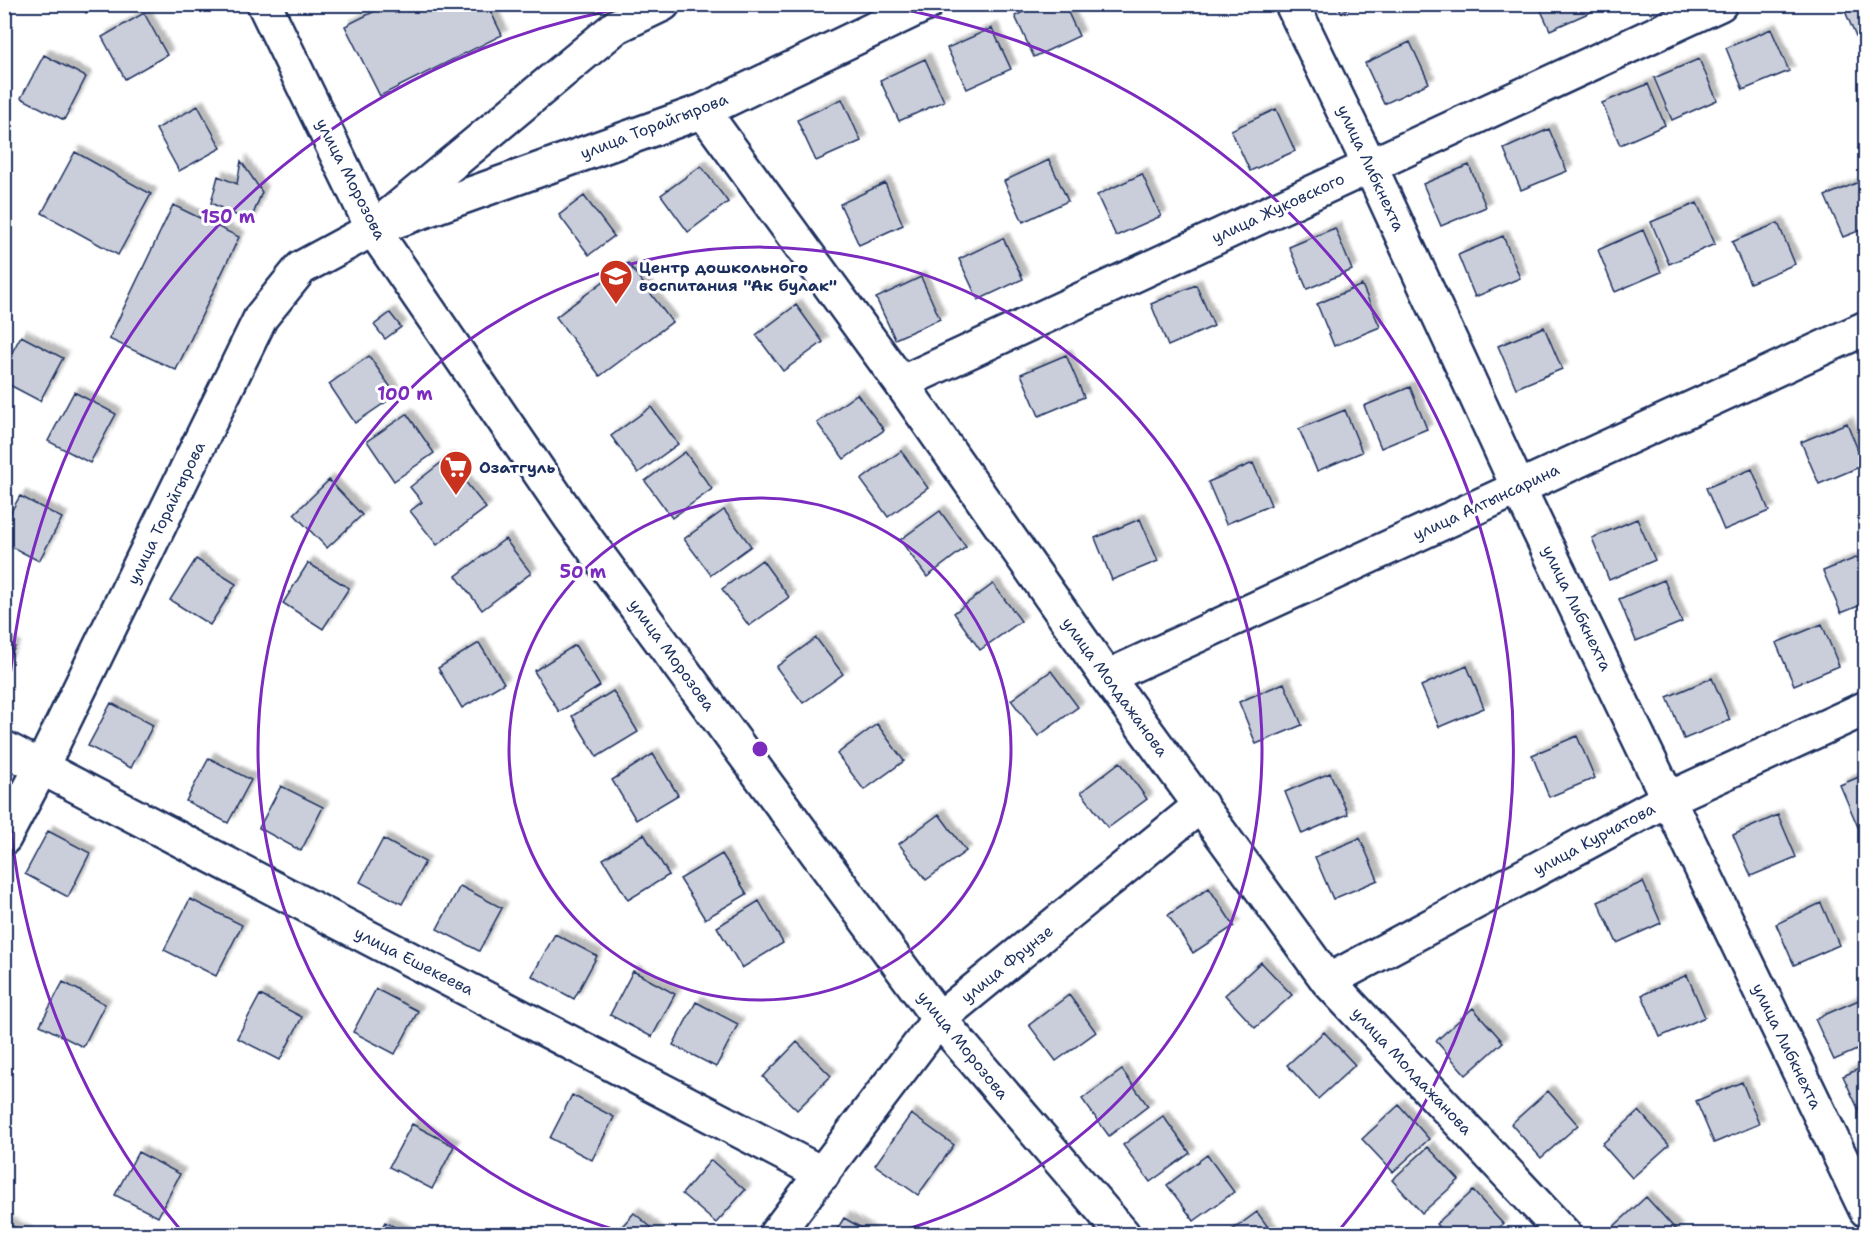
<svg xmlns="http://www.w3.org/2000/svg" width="1870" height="1239" viewBox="0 0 1870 1239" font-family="'Shantell Sans',sans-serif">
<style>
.building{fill:#caceda;stroke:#1b2f5e;stroke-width:1.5;filter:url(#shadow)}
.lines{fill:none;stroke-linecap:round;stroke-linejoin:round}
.street-casing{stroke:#1b2f5e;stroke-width:38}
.secondary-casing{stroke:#1b2f5e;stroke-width:38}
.street{stroke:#fff;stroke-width:33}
.secondary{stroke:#fff;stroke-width:33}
.ring{fill:none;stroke:#7b2cbf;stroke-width:3}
.labels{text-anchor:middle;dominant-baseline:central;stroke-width:6;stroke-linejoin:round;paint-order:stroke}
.street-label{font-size:16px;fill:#1b2f5e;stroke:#fff}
.poi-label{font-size:16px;font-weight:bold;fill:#1b2f5e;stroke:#fff;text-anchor:start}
.centre{fill:#7b2cbf;stroke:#fff;stroke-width:3}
.ring-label{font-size:18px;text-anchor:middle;font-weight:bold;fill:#7b2cbf;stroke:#fff;stroke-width:6;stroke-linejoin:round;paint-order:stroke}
</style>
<defs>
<filter id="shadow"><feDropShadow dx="5.5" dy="-5.5" stdDeviation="1.5" flood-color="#0004"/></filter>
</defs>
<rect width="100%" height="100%" fill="#fff"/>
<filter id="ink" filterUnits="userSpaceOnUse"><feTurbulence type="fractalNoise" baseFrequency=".0167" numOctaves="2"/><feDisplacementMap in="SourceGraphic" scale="12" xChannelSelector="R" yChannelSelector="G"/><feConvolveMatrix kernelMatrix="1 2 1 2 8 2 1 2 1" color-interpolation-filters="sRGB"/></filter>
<g filter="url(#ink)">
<path class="building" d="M81,4H101L86,13Z
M389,4H391L395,13L412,4H487L502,35L380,96L345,26Z
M1039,4H1064L1079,36L1034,57L1015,16Z
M1338,4H1359L1341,12Z
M1538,4H1593L1595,10L1550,30Z
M1842,4H1866V33L1856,37Z
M144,13L167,55L125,79L102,37Z
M992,28L1011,69L967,89L947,48Z
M1771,29L1789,71L1743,90L1726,48Z
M1410,42L1429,83L1384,104L1365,63Z
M44,55L86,77L64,120L21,98Z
M925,59L944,101L899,121L880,80Z
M1699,59L1717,100L1672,120L1654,78Z
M1648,84L1665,125L1620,145L1602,103Z
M842,99L861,141L816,161L797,120Z
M198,106L221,148L179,171L156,129Z
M1276,109L1295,151L1250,171L1231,130Z
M1549,129L1567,171L1521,190L1504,149Z
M75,152L151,194L118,255L42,213Z
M1049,160L1068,201L1023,222L1004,181Z
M241,161L262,192L250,222L211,203L218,176L237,184Z
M1469,165L1486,207L1441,226L1423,184Z
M701,166L728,202L688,232L661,195Z
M1142,174L1161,216L1116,236L1097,195Z
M1866,179V228L1843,237L1825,196Z
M885,183L903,225L859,245L840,204Z
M584,196L614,236L589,255L559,215Z
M1697,203L1715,244L1669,264L1651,222Z
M173,205L239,237L176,370L109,339Z
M1778,223L1795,264L1750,283L1732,242Z
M1335,228L1352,270L1307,289L1289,247Z
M1643,230L1661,272L1615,292L1598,250Z
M1503,236L1520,278L1475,297L1458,255Z
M1003,238L1023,279L978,300L959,259Z
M628,263L672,322L600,376L556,317Z
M921,277L940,319L895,339L876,298Z
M1196,285L1214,326L1168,346L1151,304Z
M1362,285L1380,327L1334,346L1317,304Z
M796,305L823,342L783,371L756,335Z
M390,313L401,327L385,339L374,325Z
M1544,327L1562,369L1516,388L1498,346Z
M21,336L63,358L40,401L4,382V367Z
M1066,355L1084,397L1039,416L1021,374Z
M369,356L396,395L355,423L329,384Z
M1410,387L1427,429L1381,448L1364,406Z
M74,392L116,414L90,463L48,441Z
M857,394L884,430L844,459L817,423Z
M651,407L678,444L638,473L611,436Z
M1345,410L1362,452L1317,471L1299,429Z
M407,414L434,453L394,481L367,441Z
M1847,423L1864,465L1819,484L1801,442Z
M901,451L928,488L888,517L861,480Z
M685,452L712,489L672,518L645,481Z
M447,458L486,508L437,545L410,511L422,502L410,487Z
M1253,463L1271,505L1226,524L1208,482Z
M1752,469L1769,511L1724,530L1706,488Z
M329,480L362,515L327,548L294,514Z
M20,496L62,518L39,561L4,543V524Z
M724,510L751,546L711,575L684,539Z
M940,511L966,547L927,577L900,540Z
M1140,519L1158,561L1112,580L1095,538Z
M1637,519L1655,560L1609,580L1592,538Z
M505,539L531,573L482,610L456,576Z
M1866,554V603L1841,613L1823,571Z
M196,559L236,584L210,625L170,600Z
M762,560L789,597L749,626L722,589Z
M308,563L349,588L323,629L283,603Z
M1664,580L1682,622L1636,641L1619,599Z
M993,584L1021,621L980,650L954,613Z
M1822,624L1839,666L1794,685L1776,643Z
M816,638L843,674L803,703L776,667Z
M4,642L15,647L4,667Z
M479,643L504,683L462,708L438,668Z
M575,645L600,686L559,712L534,671Z
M1467,666L1484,708L1439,727L1421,686Z
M1051,671L1078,707L1038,736L1011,700Z
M1712,678L1730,720L1684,739L1667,697Z
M1284,683L1302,725L1256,744L1239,702Z
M613,691L638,732L597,757L572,716Z
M111,703L153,725L131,768L88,746Z
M877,724L904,761L864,790L837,754Z
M1577,736L1595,778L1549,797L1532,755Z
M653,754L678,795L636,820L612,780Z
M209,758L251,780L228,823L186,801Z
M1120,762L1147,799L1108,828L1081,792Z
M1330,773L1348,814L1302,834L1285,792Z
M1866,774V823L1858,827L1840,785Z
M281,786L323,807L301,851L259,828Z
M939,814L966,851L926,880L899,844Z
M1778,815L1796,857L1751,876L1733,835Z
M48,831L90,853L68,897L25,874Z
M644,834L669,875L628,900L603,859Z
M1360,838L1378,880L1333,899L1315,857Z
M383,839L425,862L402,904L360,882Z
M722,854L747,894L705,919L680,879Z
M1643,882L1661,923L1617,943L1598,902Z
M460,886L502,908L479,951L437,929Z
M1209,888L1234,926L1193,953L1168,915Z
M190,899L242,925L216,976L164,950Z
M759,901L783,943L742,968L717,927Z
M1821,903L1839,945L1794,965L1776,924Z
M555,934L597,956L574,999L532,976Z
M1261,962L1292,995L1255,1028L1225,995Z
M633,971L675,994L652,1037L610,1015Z
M1687,975L1705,1017L1660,1037L1642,995Z
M63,982L105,1004L83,1047L40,1025Z
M376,989L418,1011L395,1054L353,1032Z
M260,995L302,1017L280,1060L237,1038Z
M1069,995L1096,1032L1056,1061L1029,1025Z
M1861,999L1866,1009V1046L1834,1060L1815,1019Z
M696,1002L738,1024L716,1067L673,1045Z
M1473,1008L1503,1042L1466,1075L1436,1041Z
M1324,1032L1355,1065L1318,1099L1287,1065Z
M797,1042L831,1076L797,1110L763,1077Z
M1866,1066V1116L1862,1117L1843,1076Z
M1122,1070L1148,1106L1109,1136L1082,1099Z
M1742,1082L1759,1124L1714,1143L1696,1101Z
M1548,1091L1578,1125L1541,1158L1511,1124Z
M572,1095L614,1117L592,1160L550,1138Z
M1399,1105L1429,1139L1393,1172L1362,1139Z
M1639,1111L1669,1145L1632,1178L1602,1144Z
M911,1114L954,1145L918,1195L875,1165Z
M1163,1116L1190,1153L1150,1182L1123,1145Z
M412,1124L454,1146L432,1189L389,1167Z
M1428,1147L1459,1180L1422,1213L1392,1180Z
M138,1152L180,1174L158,1217L115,1195Z
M1207,1155L1234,1192L1194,1221L1167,1185Z
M711,1160L745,1190L716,1223L682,1194Z
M1473,1191L1503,1224L1492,1234H1446L1436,1224Z
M1646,1197L1677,1231L1673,1234H1614L1610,1230Z
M1257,1212L1273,1234H1227Z
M634,1213L659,1234H615Z
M844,1218L872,1234H834Z
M4,1222L28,1234H4Z
M385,1222L408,1234H378Z"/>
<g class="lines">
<defs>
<path id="street" d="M1292,4L1370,166L1518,487L1866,1210
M703,111L901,383L1107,677L1328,981L1564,1234
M391,214L617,26L663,4
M901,383L1720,4
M1107,677L1866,328
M4,748L823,1174
M4,838L41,768L261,317L301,268L373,229L703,111L926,4
M1328,981L1668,799L1866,708
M776,1234L939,1019L1201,805"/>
<path id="secondary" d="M264,4L373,229L570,517L939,1019L1123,1234"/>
</defs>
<use href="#street" class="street-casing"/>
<use href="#secondary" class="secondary-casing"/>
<use href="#street" class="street"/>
<use href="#secondary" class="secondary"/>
</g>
</g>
<g class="ring">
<circle cx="760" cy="749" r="251"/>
<path d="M630 1234A502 502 0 1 1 890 1234"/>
<path d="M183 1233A753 753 0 0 1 642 5M878 5A753 753 0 0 1 1337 1233"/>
</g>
<defs>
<symbol id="school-pin" viewBox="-11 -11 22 30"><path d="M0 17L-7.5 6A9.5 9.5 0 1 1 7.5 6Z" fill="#c8321e" stroke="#fff"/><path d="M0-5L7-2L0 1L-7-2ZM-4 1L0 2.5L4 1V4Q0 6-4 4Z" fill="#fff"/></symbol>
<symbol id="supermarket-pin" viewBox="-11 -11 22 30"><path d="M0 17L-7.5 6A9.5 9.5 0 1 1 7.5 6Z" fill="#c8321e" stroke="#fff"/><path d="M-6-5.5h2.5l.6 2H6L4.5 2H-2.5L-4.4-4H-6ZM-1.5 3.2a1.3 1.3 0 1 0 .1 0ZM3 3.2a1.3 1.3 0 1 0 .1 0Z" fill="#fff"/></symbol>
</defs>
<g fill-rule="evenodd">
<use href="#school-pin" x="597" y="257" width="38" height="52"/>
<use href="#supermarket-pin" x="437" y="448" width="38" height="52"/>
</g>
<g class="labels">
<g class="street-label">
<text transform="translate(654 126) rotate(-21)">улица Торайгырова</text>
<text transform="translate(1371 168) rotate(65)">улица Либкнехта</text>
<text transform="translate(351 179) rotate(63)">улица Морозова</text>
<text transform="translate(1278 208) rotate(-25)">улица Жуковского</text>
<text transform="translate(1486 502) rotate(-25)">улица Алтынсарина</text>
<text transform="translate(166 513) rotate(-64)">улица Торайгырова</text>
<text transform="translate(1577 608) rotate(64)">улица Либкнехта</text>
<text transform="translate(672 655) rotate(54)">улица Морозова</text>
<text transform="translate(1115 687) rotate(54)">улица Молдажанова</text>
<text transform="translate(1594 839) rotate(-28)">улица Курчатова</text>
<text transform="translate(414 961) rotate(27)">улица Ешекеева</text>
<text transform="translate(1007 964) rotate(-39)">улица Фрунзе</text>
<text transform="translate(963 1045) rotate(51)">улица Морозова</text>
<text transform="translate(1787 1046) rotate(64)">улица Либкнехта</text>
<text transform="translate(1412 1071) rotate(47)">улица Молдажанова</text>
</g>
<g class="poi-label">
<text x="639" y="267">Центр дошкольного<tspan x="639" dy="18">воспитания "Ак булак"</tspan></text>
<text x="479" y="467">Oзатгуль</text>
</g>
</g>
<circle cx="760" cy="749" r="9" class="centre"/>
<g class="ring-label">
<text x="228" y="223">150 m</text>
<text x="405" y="400">100 m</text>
<text x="583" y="578">50 m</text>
</g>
<rect width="1870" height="1239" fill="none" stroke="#fff" stroke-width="24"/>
<rect x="12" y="12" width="1846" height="1215" fill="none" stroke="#1b2f5e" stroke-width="2" filter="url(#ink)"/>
</svg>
